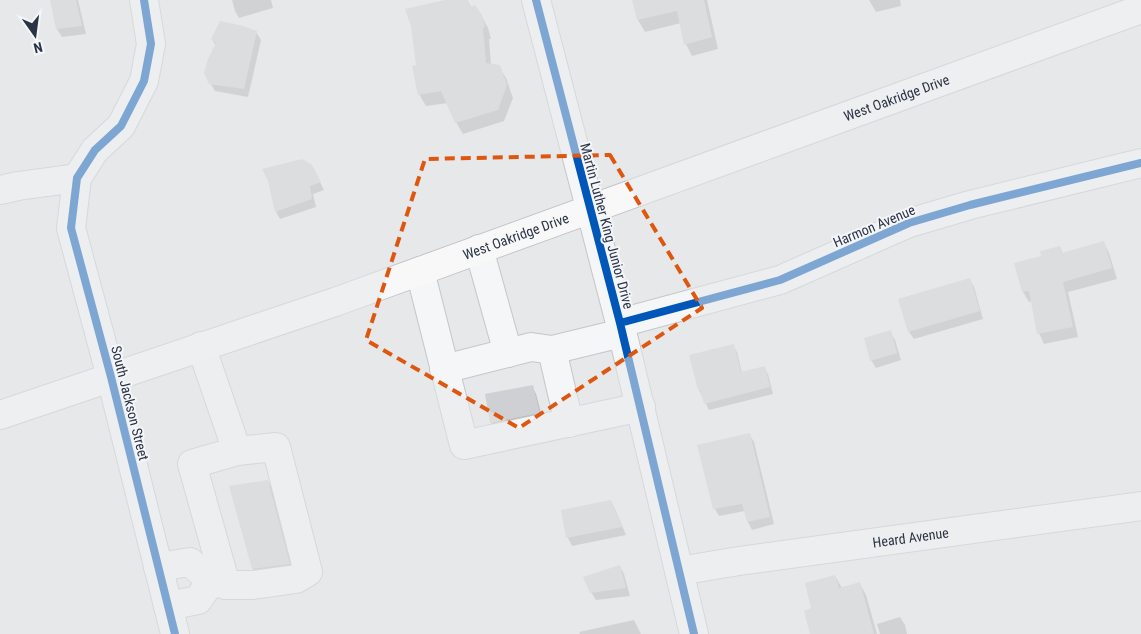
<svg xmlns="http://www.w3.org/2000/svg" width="1141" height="634" viewBox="0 0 1141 634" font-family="'Roboto Condensed',sans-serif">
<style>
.shadow{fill:#0003}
.building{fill:#ced0d3}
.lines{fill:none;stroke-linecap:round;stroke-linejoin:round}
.minor-casing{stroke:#c4c6c8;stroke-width:30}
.major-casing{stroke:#c2c5c8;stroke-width:30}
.minor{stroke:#f5f6f7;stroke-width:28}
.major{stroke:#f8f8f8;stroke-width:28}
.cycleway-casing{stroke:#f4f6f9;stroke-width:11}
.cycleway{stroke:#0057b8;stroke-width:8}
.marked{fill:none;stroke:#df570f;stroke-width:4;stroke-dasharray:10 6;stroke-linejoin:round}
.labels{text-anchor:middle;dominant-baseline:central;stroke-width:4;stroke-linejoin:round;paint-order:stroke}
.street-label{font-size:14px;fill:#2b3445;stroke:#f4f6f9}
</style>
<rect width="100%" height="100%" fill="#e6e8ea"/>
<path class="shadow" d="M51,0H78L86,34L62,37L57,29Z
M232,0H271L273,8L239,18L235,11Z
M450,0H467L472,8L481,15L488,28L491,39H489L491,65L499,67L506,78L513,98L504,121L463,134L456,122L448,103L426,106L419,94L418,65Z
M633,0H707L718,49L692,56L686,44L681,23L645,32L638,20Z
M869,0H900L901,6L876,12Z
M256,32L261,40L248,97L215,91L210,83L216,46L212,39Z
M316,174L324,190L313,194L316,207L280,219L276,212Z
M1104,243L1109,253L1117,279L1068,292L1078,337L1044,344L1039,333L1032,301L1029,302L1023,292L1016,264L1042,257L1060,247L1063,254Z
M969,279L974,287L983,319L914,339L909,332Z
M890,332L895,340L901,360L876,368L871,360Z
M733,346L737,352L742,373L764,368L768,374L773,394L709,410L699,390Z
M532,386L536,394L543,421L496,431L491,423L486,395Z
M749,434L754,442L774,524L752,530L748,522L745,511L719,516L715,509Z
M268,481L274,493L296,576L260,581L253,569L230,487Z
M611,501L615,509L626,535L572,546L568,538L562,511Z
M620,566L624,574L630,596L596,600L591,592Z
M835,576L842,588L860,584L866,595L877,634H811L813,609Z
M900,617L905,625L907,634H880L877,624Z
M634,620L641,634H580L579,632Z"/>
<path class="building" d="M50,0H76L82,26L56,29Z
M445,0H468L470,7L475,5L482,15L485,27L483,28L486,63L500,65L507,85L498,110L455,123L441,91L418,95L412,66L416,65L411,26L405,9Z
M632,0H704L712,37L684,45L677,11L637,20Z
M220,21L243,26L257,31L244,89L209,84L204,73L208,59L216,43L211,39Z
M302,159L312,165L321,182L310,186L312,199L275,212L268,181L262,169Z
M1104,241L1112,268L1063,282L1073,327L1037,334L1029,291L1022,292L1014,263L1041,256L1040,251L1060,246L1062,253Z
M970,278L980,311L908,332L898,299Z
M891,330L897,353L870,361L864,338Z
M734,344L741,372L765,366L770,387L704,404L700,390H698L689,355Z
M533,385L540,413L490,423L485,394Z
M750,433L770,517L747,522L742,504L713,509L697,445Z
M268,480L290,564L252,569L229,486Z
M611,500L622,527L566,538L561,510Z
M620,565L626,588L590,593L583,577Z
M835,575L839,588L860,582L874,634H810L804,611L811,608L805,583Z"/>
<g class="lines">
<defs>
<g id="minor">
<path d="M144,0L151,44L144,81L121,126L95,150L77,178L71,228L111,377L175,634"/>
<path d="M536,0L620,323L694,634"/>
<path d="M0,190L18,186L77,178"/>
<path d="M479,249L508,353"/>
<path d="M420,271L464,445L641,407"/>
<path d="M620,323L780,280L909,223L970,205L1141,163"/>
<path d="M201,346L237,451L192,464L226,585"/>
<path d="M552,350L569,423"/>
<path d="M444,369L531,347L552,350L622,333"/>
<path d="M158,567L190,562L211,581L226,585H253L296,579L308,572L276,447L237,451"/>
<path id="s1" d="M679,571L739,561L1141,506"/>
<path d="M168,606L198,600L211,581"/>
</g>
<g id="major">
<path id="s2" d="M0,415L335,302L1141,9"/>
</g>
</defs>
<use href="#minor" class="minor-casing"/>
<use href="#major" class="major-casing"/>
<use href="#minor" class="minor"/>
<use href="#major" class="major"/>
<defs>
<path id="cycleway" d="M144,0L151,44L144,81L121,126L95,150L77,178L71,228L111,377L175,634
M536,0L620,323L694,634
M620,323L780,280L909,223L970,205L1141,163"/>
</defs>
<use href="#cycleway" class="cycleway-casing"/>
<use href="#cycleway" class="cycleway"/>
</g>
<path d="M0 0H1141V634H0ZM610,155L702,308L519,428L366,340L425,159Z" fill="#e6e8ea" fill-opacity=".55" fill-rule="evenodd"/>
<path class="marked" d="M610,155L702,308L519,428L366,340L425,159Z"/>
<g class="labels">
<g class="street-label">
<text stroke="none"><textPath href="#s2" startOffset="951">West Oakridge Drive</textPath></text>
<text transform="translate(607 226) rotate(75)">Martin Luther King Junior Drive</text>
<text transform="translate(874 226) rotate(-23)">Harmon Avenue</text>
<text stroke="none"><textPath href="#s2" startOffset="546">West Oakridge Drive</textPath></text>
<text transform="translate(130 403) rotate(76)">South Jackson Street</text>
<text stroke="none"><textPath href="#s1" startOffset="234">Heard Avenue</textPath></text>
</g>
</g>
<g transform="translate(35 35) rotate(166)" stroke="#f4f6f9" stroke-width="4" paint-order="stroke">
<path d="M0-4L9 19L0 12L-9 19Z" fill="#2b3445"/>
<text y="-8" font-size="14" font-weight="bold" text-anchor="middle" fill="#2b3445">N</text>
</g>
</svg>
